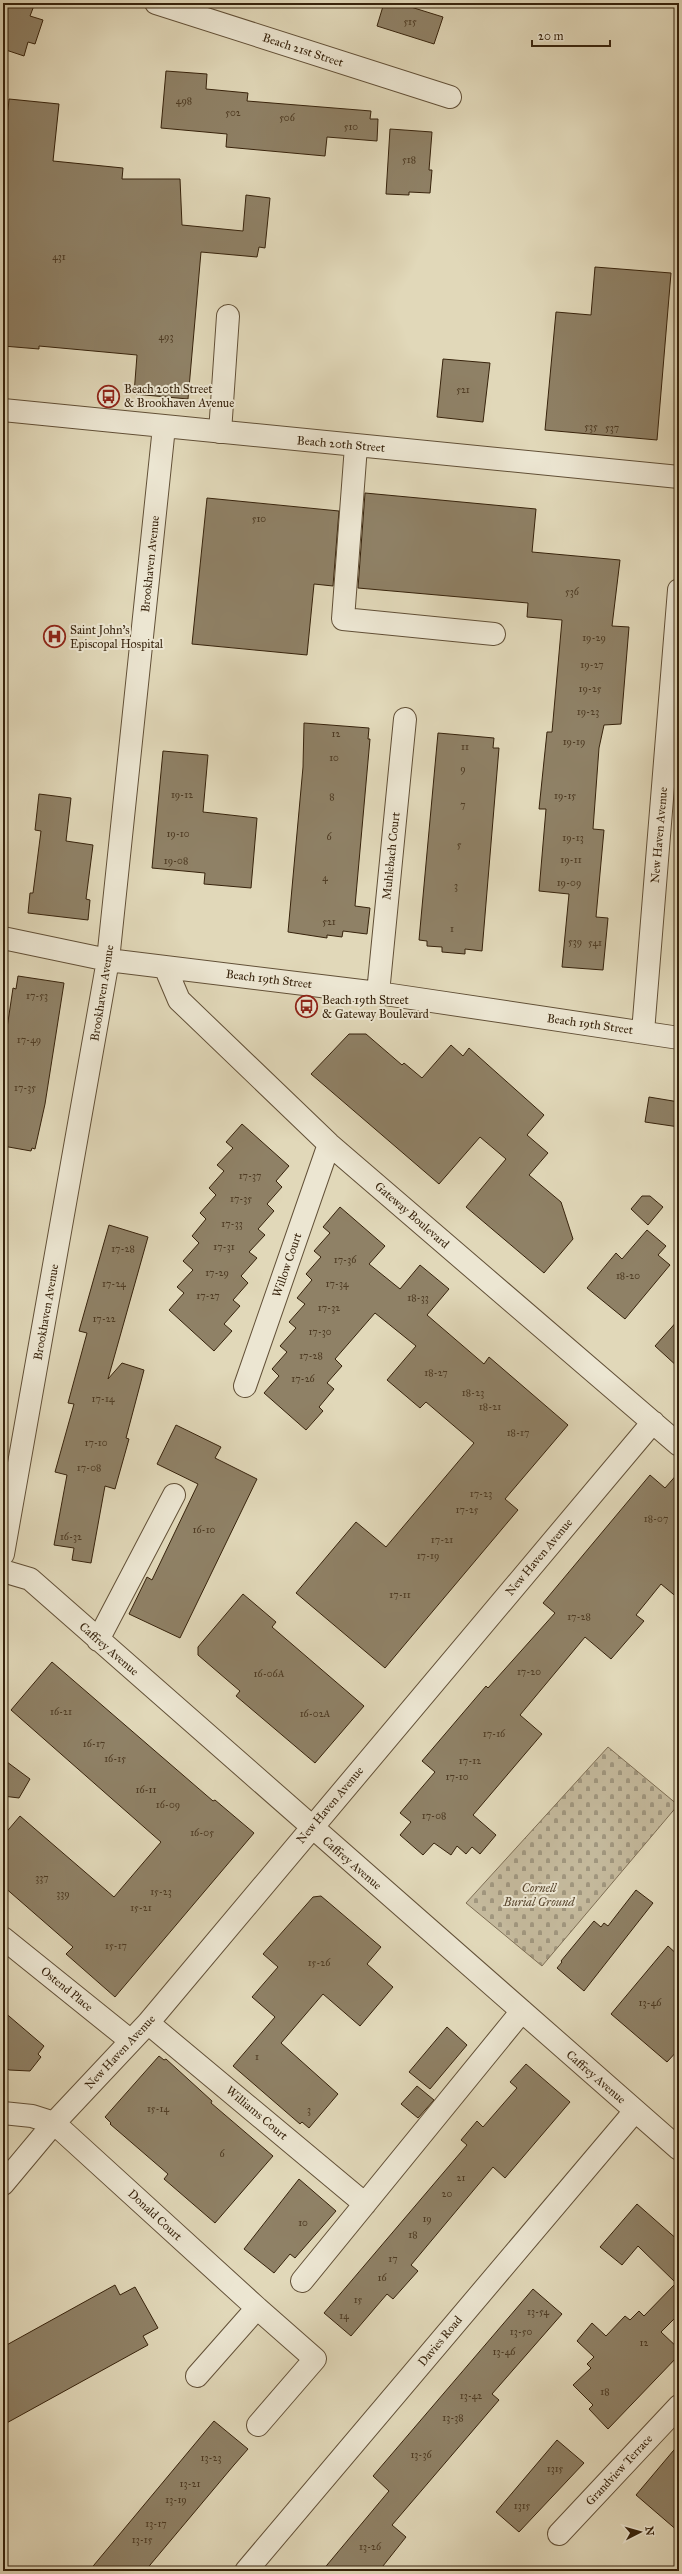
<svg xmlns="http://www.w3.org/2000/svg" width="682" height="2574" viewBox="0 0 682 2574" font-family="'IM FELL Great Primer',serif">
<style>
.cemetery{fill:url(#cemetery-stones);stroke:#7e6e54}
.building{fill:#8f8166;stroke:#37230c}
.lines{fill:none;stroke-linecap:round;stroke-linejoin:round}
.minor-casing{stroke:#625037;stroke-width:24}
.minor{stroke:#ece6d2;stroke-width:22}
.labels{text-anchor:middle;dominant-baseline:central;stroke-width:4;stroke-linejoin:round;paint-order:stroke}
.number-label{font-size:10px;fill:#4d3a22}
.street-label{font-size:12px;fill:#37230c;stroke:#ece6d2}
.poi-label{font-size:12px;fill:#37230c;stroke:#ece6d2;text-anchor:start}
.park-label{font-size:12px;font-style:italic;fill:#5a4830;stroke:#ece6d2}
</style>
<defs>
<pattern id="cemetery-stones" width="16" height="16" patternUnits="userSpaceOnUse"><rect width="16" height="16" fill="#c4b99c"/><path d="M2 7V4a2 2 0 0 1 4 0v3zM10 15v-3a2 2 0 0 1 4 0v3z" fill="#a0967e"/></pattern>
</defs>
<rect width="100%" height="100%" fill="#e1d8b9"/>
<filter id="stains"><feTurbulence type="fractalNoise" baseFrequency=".005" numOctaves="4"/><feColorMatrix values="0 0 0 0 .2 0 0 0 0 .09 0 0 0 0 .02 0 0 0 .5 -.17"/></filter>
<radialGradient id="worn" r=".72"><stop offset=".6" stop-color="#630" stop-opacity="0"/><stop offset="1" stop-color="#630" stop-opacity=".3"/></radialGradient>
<path class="cemetery" d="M608,1747L678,1805L542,1966L466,1903Z"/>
<path class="building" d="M3,3H35L30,16L43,20L35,44L28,42L24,56L3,49Z
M384,3H398L443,17L434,44L377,26Z
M166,71L207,74L206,89L248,93L247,101L371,111L370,119H378L377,141L327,137L325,156L226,147L227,134L161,128Z
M9,99L59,104L53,161L123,168L122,179H180L182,225L243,231L246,195L270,198L265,248L259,247L257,257L201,252L188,399L134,394L137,355L39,346V349L3,346V110H8Z
M390,129L432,132L429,170H432L430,193L409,192V195L386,194Z
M595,267L671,273L657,440L545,430L556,312L591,315Z
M443,359L490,363L483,422L437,417Z
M365,493L536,509L532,552L620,560L612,626L629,627L621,724L604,725L599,748L593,829L604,830L596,917L608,918L603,970L562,967L569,894L539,891L546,809H539L547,732H552L562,620L527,617L528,603L358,588Z
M207,498L339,511L333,586L314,584L307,655L192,644Z
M304,723L369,728L368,739H370L355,906L370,908L367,934L343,931L342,937L327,935V938L288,932L303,767Z
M438,733L494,738L493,748H499L482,951L465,949V954L442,952V947L427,946V941L419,940Z
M163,751L208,755L203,812L257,818L251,888L204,884L205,873L152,868Z
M39,794L71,798L66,841L93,845L86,899L90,900L88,920L28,913L30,893H33L41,831L35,830Z
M18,976L64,983L45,1104L35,1149L32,1148L31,1151L3,1146V1034L6,1035L13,988L16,989Z
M349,1034H366L402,1065L404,1063L422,1078L451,1045L463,1056L469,1048L544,1115L527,1135L548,1153L529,1175L561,1202L573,1239L544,1273L466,1207L506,1159L480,1137L439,1184L311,1074Z
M649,1097L679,1102V1127L645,1122Z
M242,1124L289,1166L276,1181L282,1187L267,1204L274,1211L258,1229L265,1235L249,1252L257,1258L241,1276L248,1283L233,1300L240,1306L224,1324L232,1331L214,1351L169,1310L184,1293L177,1287L193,1270L183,1261L199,1243L192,1236L206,1219L200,1213L216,1195L209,1188L224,1171L217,1165L233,1148L226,1142Z
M642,1196H650L663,1207L648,1225L631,1209Z
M340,1207L385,1246L369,1264L400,1289L420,1265L449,1289L427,1315L484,1364L489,1357L568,1425L505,1499L518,1510L385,1668L296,1593L356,1522L386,1547L474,1443L426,1402L420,1408L387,1380L416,1346L375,1313L335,1359L342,1366L327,1383L334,1389L319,1407L323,1411L306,1430L264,1393L279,1376L272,1369L287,1352L280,1346L296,1328L289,1322L305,1304L297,1298L312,1280L306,1274L321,1257L314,1251L330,1233L323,1227Z
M109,1225L148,1237L108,1379L122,1363L144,1370L126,1438L129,1439L115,1489L105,1486L91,1563L72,1560L74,1548L54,1545L67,1475L55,1472L74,1404L68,1403L87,1333L79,1331Z
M647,1230L666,1246L658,1255L670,1265L625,1319L587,1288L616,1253L622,1259Z
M679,1319V1368L655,1346Z
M176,1425L221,1447L215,1458L257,1479L180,1638L129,1614L147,1577L152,1580L198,1484L157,1464Z
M679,1472V1599L661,1584L636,1615L644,1621L611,1659L585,1637L520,1715L542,1734L473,1815L496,1835L480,1854L472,1847L466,1854L457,1846L451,1855L434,1843L423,1855L400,1835L411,1822L400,1813L435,1772L422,1761L486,1686L488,1688L555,1613L543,1603L650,1475L665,1488Z
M243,1594L276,1622L272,1627L364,1706L315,1763L236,1696L240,1691L198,1655V1647Z
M52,1662L213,1801L215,1800L254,1833L115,1997L66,1954L73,1947L3,1886V1836L20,1816L114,1897L161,1842L11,1710Z
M3,1759L30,1779L19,1798L3,1796Z
M636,1890L653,1903L584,1991L557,1968L562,1962L561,1961L594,1921L601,1927L604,1923L608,1926Z
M321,1896L381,1947L367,1964L393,1987L360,2026L323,1994L281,2043L338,2094L309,2128L302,2122L300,2124L233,2066L275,2017L252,1997L278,1967L263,1954L313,1897Z
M668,1946L679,1956V1984L674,1990L679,1993V2049L667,2062L611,2014Z
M3,2011L44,2046L38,2054L41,2057L30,2071L9,2070L3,2065Z
M447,2027L467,2045L430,2089L409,2072Z
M159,2056L164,2060L166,2059L212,2101L211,2103L273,2156L215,2223L164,2179L168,2174L110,2124L111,2123L105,2117Z
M526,2064L570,2102L505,2178L493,2167L411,2265L418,2271L393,2299L387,2294L351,2336L324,2313L467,2145L461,2140L477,2121L483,2127L517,2088L510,2082Z
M417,2086L434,2100L418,2118L401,2104Z
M299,2179L336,2211L295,2258L290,2254L274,2273L244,2249Z
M637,2204L679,2241V2314L661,2332L679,2349V2355L608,2429L589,2409L593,2405L573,2385L591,2368L587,2364L594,2357L577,2341L592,2323L606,2336L625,2316L630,2320L639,2311L644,2316L676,2283L638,2246L622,2265L600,2247Z
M115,2285L120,2295L135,2287L158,2328L143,2336L148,2345L3,2425V2347Z
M533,2289L562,2314L492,2394L499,2400L392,2525L406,2537L379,2571H322L389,2491L373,2476Z
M214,2421L248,2449L234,2465L145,2571H89Z
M557,2440L584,2463L519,2532L496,2512Z
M679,2444V2532L636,2495Z"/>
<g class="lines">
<defs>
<path id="minor" d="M156,3L450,97
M3,410L679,477
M220,432L228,316
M356,446L343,619L494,634
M3,938L108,960L378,993L679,1038
M165,967L179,1000L329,1144L679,1445
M378,993L405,719
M643,1032L679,590
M245,1386L329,1144
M3,1554L108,960L164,427
M3,1571L30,1579L679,2149
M98,1640L174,1495
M3,1938L131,2041
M148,2023L365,2204
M3,2113L32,2116L54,2123L257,2308
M3,2184L54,2123L148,2023L653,1422
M302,2281L522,2011
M197,2376L257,2308L315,2359L258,2425
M559,2534L679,2406
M246,2571L635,2111"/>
</defs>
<use href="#minor" class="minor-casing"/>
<use href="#minor" class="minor"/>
</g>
<defs>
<symbol id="bus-ring" viewBox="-11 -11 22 22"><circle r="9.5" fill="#ece6d2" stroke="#8f2418" stroke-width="1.5"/><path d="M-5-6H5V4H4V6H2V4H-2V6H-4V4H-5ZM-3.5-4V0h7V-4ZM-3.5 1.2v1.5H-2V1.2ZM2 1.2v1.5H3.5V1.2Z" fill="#8f2418"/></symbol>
<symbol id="hospital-ring" viewBox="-11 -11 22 22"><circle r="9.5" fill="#ece6d2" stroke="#8f2418" stroke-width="1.5"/><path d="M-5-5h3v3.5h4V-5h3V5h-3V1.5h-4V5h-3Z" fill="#8f2418"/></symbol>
</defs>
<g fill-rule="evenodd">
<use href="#bus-ring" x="96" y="384" width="25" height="25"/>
<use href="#hospital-ring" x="42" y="624" width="25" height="25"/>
<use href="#bus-ring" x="294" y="994" width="25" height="25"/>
</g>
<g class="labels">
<g class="number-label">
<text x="410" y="22">515</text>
<text x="184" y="101">498</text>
<text x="233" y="113">502</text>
<text x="287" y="118">506</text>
<text x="351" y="127">510</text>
<text x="409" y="160">518</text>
<text x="59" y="257">431</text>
<text x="166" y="337">493</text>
<text x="463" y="390">521</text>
<text x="591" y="427">535</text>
<text x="612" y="428">537</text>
<text x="259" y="519">510</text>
<text x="572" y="592">536</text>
<text x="594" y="638">19-29</text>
<text x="592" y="665">19-27</text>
<text x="590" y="689">19-25</text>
<text x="588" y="712">19-23</text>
<text x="336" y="734">12</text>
<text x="574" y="742">19-19</text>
<text x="465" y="747">11</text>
<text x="334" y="758">10</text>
<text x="463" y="769">9</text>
<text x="182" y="795">19-12</text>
<text x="565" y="796">19-15</text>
<text x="332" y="797">8</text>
<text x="463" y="805">7</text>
<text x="178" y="834">19-10</text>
<text x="329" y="837">6</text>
<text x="573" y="838">19-13</text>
<text x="459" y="845">5</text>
<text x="571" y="860">19-11</text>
<text x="176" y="861">19-08</text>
<text x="325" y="878">4</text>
<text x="569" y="883">19-09</text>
<text x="456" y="886">3</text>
<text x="329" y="922">521</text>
<text x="452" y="929">1</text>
<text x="575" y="942">539</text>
<text x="595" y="943">541</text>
<text x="37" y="996">17-53</text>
<text x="29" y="1040">17-49</text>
<text x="25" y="1088">17-35</text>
<text x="250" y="1176">17-37</text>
<text x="241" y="1199">17-35</text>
<text x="232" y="1224">17-33</text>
<text x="224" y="1247">17-31</text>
<text x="123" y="1249">17-28</text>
<text x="345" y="1260">17-36</text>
<text x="217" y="1273">17-29</text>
<text x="628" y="1276">18-20</text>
<text x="114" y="1284">17-24</text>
<text x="337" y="1284">17-34</text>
<text x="208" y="1296">17-27</text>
<text x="418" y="1298">18-33</text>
<text x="329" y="1308">17-32</text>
<text x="104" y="1319">17-22</text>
<text x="320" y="1332">17-30</text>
<text x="311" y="1356">17-28</text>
<text x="436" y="1373">18-27</text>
<text x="303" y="1379">17-26</text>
<text x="473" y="1393">18-23</text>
<text x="103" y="1399">17-14</text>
<text x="490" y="1407">18-21</text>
<text x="518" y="1433">18-17</text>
<text x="96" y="1443">17-10</text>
<text x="89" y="1468">17-08</text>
<text x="481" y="1494">17-23</text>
<text x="467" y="1510">17-25</text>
<text x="656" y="1519">18-07</text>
<text x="204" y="1530">16-10</text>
<text x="71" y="1537">16-32</text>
<text x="442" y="1540">17-21</text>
<text x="428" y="1556">17-19</text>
<text x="400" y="1595">17-11</text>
<text x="579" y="1617">17-28</text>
<text x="529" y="1672">17-20</text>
<text x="269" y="1674">16-06A</text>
<text x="61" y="1712">16-21</text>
<text x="315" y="1714">16-02A</text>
<text x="494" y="1734">17-16</text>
<text x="94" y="1744">16-17</text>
<text x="115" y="1759">16-15</text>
<text x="470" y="1761">17-12</text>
<text x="457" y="1777">17-10</text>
<text x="146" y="1790">16-11</text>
<text x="168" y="1805">16-09</text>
<text x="434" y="1816">17-08</text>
<text x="202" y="1833">16-05</text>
<text x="42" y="1878">337</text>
<text x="161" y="1892">15-23</text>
<text x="63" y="1894">339</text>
<text x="141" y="1908">15-21</text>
<text x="116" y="1946">15-17</text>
<text x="319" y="1963">15-26</text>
<text x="650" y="2003">13-46</text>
<text x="257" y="2057">1</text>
<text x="158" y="2109">15-14</text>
<text x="309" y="2110">3</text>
<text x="222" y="2154">6</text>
<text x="461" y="2178">21</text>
<text x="447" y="2194">20</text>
<text x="427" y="2219">19</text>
<text x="303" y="2223">10</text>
<text x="413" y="2235">18</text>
<text x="393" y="2259">17</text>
<text x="382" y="2278">16</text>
<text x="358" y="2300">15</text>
<text x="538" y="2312">13-54</text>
<text x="344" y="2316">14</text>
<text x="521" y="2332">13-50</text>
<text x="644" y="2343">12</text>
<text x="504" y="2352">13-46</text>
<text x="605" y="2392">18</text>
<text x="471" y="2396">13-42</text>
<text x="453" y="2418">13-38</text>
<text x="421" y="2455">13-36</text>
<text x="211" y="2458">13-23</text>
<text x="555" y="2469">1315</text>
<text x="190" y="2484">13-21</text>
<text x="176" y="2500">13-19</text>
<text x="522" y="2506">1315</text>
<text x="156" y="2524">13-17</text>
<text x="142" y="2540">13-15</text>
<text x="370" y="2547">13-26</text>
</g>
<g class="street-label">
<text transform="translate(303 50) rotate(18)">Beach 21st Street</text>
<text transform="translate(341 444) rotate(5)">Beach 20th Street</text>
<text transform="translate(150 564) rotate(-84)">Brookhaven Avenue</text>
<text transform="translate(659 835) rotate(-85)">New Haven Avenue</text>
<text transform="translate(391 856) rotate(-84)">Muhlebach Court</text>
<text transform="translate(269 979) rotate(7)">Beach 19th Street</text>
<text transform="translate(102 993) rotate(-81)">Brookhaven Avenue</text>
<text transform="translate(590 1024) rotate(8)">Beach 19th Street</text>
<text transform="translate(412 1215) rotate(41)">Gateway Boulevard</text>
<text transform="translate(287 1265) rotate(-71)">Willow Court</text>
<text transform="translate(46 1312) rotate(-80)">Brookhaven Avenue</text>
<text transform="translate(539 1557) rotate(-50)">New Haven Avenue</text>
<text transform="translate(109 1649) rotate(41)">Caffrey Avenue</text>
<text transform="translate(330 1805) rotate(-50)">New Haven Avenue</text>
<text transform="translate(352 1863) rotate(41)">Caffrey Avenue</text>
<text transform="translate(67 1989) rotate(39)">Ostend Place</text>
<text transform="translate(120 2052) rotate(-47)">New Haven Avenue</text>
<text transform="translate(596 2077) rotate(41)">Caffrey Avenue</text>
<text transform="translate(257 2113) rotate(40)">Williams Court</text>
<text transform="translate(155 2215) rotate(43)">Donald Court</text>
<text transform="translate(440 2341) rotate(-50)">Davies Road</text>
<text transform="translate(619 2470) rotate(-47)">Grandview Terrace</text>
</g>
<g class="poi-label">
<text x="124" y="389">Beach 20th Street<tspan x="124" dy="14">&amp; Brookhaven Avenue</tspan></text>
<text x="70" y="630">Saint John's<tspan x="70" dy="14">Episcopal Hospital</tspan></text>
<text x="322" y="1000">Beach 19th Street<tspan x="322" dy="14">&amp; Gateway Boulevard</tspan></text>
</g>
<g class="park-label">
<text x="539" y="1888">Cornell<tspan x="539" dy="14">Burial Ground</tspan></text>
</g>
</g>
<rect width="682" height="2574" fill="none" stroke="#e1d8b9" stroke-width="16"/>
<rect x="4" y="4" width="674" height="2566" fill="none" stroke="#37230c" stroke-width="2"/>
<rect x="8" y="8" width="666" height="2558" fill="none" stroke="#37230c"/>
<g transform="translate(640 2532) rotate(84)" stroke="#ece6d2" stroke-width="3" paint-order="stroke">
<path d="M0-3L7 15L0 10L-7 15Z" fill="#37230c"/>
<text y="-6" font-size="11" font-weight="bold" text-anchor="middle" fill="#37230c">N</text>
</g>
<path d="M532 40v6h78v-6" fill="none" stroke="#37230c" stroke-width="2"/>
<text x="538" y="40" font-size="12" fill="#37230c" stroke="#ece6d2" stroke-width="3" paint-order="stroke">20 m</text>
<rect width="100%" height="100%" filter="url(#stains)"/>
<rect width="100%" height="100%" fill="url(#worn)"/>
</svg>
